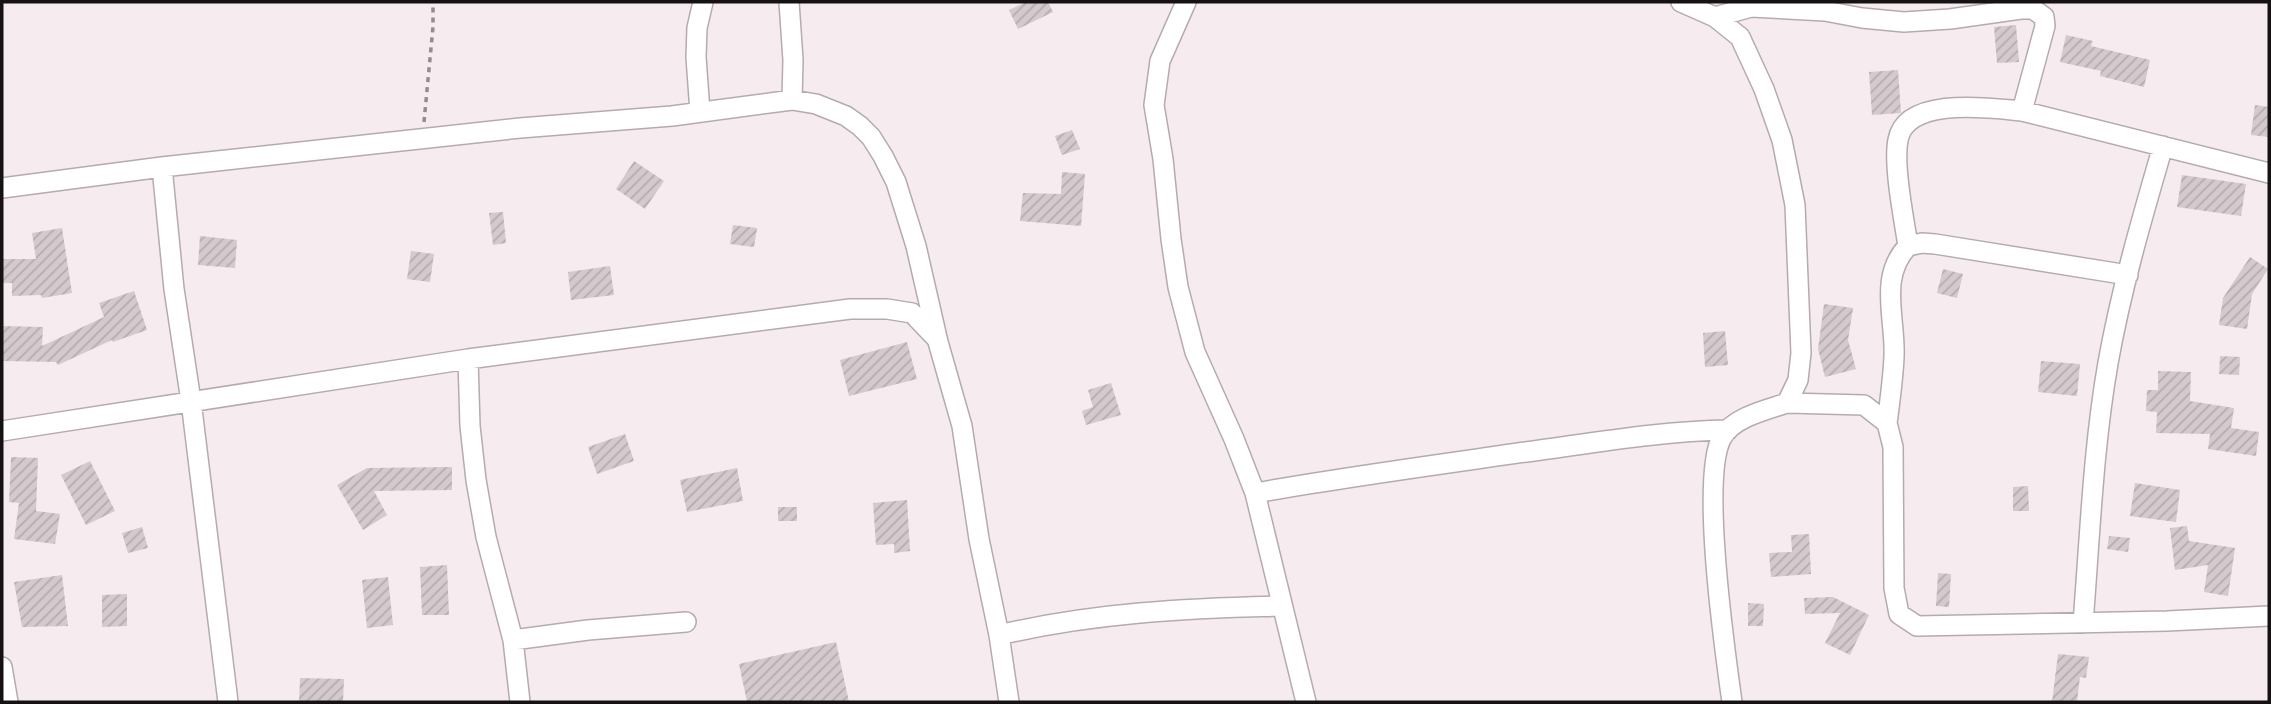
<svg xmlns="http://www.w3.org/2000/svg" width="2271" height="704" viewBox="0 0 2271 704" font-family="'Zilla Slab',serif">
<style>
.building{fill:url(#building-hatch)}
.lines{fill:none;stroke-linecap:round;stroke-linejoin:round}
.street-casing{stroke:#b5abae;stroke-width:22}
.path{stroke:#938b8d;stroke-width:3.5;stroke-dasharray:5 5;stroke-linecap:butt}
.street{stroke:#fff;stroke-width:19}
</style>
<defs>
<pattern id="building-hatch" width="6" height="6" patternUnits="userSpaceOnUse" patternTransform="scale(1.75)"><rect width="6" height="6" fill="#d4c9cd"/><path d="M-1 1l2-2M0 6l6-6M5 7l2-2" fill="none" stroke="#b5acaf"/></pattern>
</defs>
<rect width="100%" height="100%" fill="#f6ebee"/>
<path class="building" d="M1026,2H1048L1053,12L1018,29L1009,10Z
M2016,25L2019,62L1997,63L1994,27Z
M2066,35L2093,41L2091,46L2150,60L2144,87L2100,76L2101,71L2060,62Z
M1898,70L1901,113L1872,115L1869,72Z
M2255,105L2269,107V137L2251,135Z
M1072,130L1080,149L1062,155L1055,136Z
M634,161L664,181L645,209L616,189Z
M1062,172L1085,174L1081,226L1020,221L1023,193L1061,194Z
M2182,175L2246,184L2241,216L2177,207Z
M503,212L506,243L493,245L489,213Z
M733,225L757,228L754,247L730,244Z
M62,228L72,293L42,298L41,295L12,296V283H2V259H36L32,233Z
M200,236L237,240L235,268L198,265Z
M411,251L434,254L430,282L407,279Z
M2250,257L2268,269L2252,294L2247,329L2219,325L2223,298Z
M610,266L614,295L571,300L568,272Z
M1943,269L1963,274L1957,298L1937,293Z
M134,291L147,330L113,342L112,340L58,365L56,362L2,361V326L43,327L42,346L104,317L99,303Z
M1824,304L1853,308L1848,340L1856,369L1825,377L1818,349Z
M1725,331L1728,365L1705,367L1703,333Z
M907,342L917,379L849,396L840,360Z
M2220,356L2240,357L2239,375L2219,374Z
M2041,361L2080,364L2077,396L2038,392Z
M2158,371L2191,372L2190,401L2234,408L2231,428L2259,432L2256,456L2208,449L2210,434L2156,433L2157,412L2146,411L2147,390H2158Z
M1111,383L1121,415L1086,425L1082,411L1093,407L1088,390Z
M625,434L634,461L597,474L588,447Z
M11,457L38,458L36,511L60,514L55,544L14,539L19,503L9,502Z
M90,461L115,511L86,525L61,475Z
M452,467V490L374,491L387,515L363,530L337,485L367,468Z
M737,468L743,501L687,512L680,480Z
M2135,483L2180,490L2176,522L2130,516Z
M2028,486L2029,511H2013V487Z
M907,500L910,551L894,553V544L876,545L873,503Z
M778,507H797V521H778Z
M2187,526L2189,541L2235,548L2228,596L2204,592L2208,565L2175,570L2170,528Z
M142,527L148,548L128,553L122,533Z
M1809,534L1811,574L1771,577L1769,553L1792,552L1791,535Z
M2109,536L2130,538L2128,552L2107,549Z
M447,565L449,615H422L420,567Z
M1938,573L1951,574L1949,607L1936,606Z
M62,575L68,626L22,627L14,582Z
M388,577L393,625L367,628L362,580Z
M127,594V626L102,627V595Z
M1833,597L1869,615L1850,655L1825,643L1840,613L1805,614L1804,598Z
M1748,603L1764,604L1763,626H1748Z
M836,642L849,702H747L739,664Z
M2058,654L2089,657L2086,678L2080,677L2077,702H2052Z
M300,678L344,679L343,702H299Z"/>
<g class="lines">
<defs>
<path id="street" d="M789,2L793,60L792,100
M1186,2L1160,61L1154,105L1163,159L1171,239L1178,287L1195,352L1234,439L1255,493L1306,702
M1681,2L1715,17L1740,37L1764,89L1782,140L1795,205L1801,353L1798,380L1787,403C1766,410 1734,417 1722,437C1700,477 1725,652 1732,702
M1715,17L1751,7L1825,11L1862,18L1904,22L1950,19L2021,9H2033L2044,17L2045,26L2022,111
M700,112L696,57L697,28L703,2
M162,167L174,289L191,401L228,702
M2,188L162,167L520,128L672,116L792,100L816,104L846,116L860,126L871,137L883,156L896,182L916,246L938,342L962,426L979,539L999,635L1009,702
M1908,246C1904,219 1893,165 1898,140C1906,96 1990,108 2022,111L2269,173
M468,359L470,426L476,480L486,537L513,640L520,702
M1787,403L1864,405L1887,423L1893,447L1894,588L1899,614L1917,626L2167,621L2269,616
M1887,423C1890,401 1893,379 1894,357C1896,319 1878,277 1908,246L1922,243L1935,244L2128,275
M2,431L468,359L850,309H887L912,313L936,338
M1255,493C1345,477 1435,465 1526,452C1593,443 1660,431 1728,430
M2083,623C2090,536 2093,449 2108,363C2121,290 2142,218 2163,146
M999,635C1092,613 1187,608 1282,606
M513,640L588,630L686,622
M2,667L8,702"/>
</defs>
<use href="#street" class="street-casing"/>
<path class="path" d="M424,122L433,27V2"/>
<use href="#street" class="street"/>
</g>
<rect width="2271" height="704" fill="none" stroke="#161213" stroke-width="7"/>
</svg>
